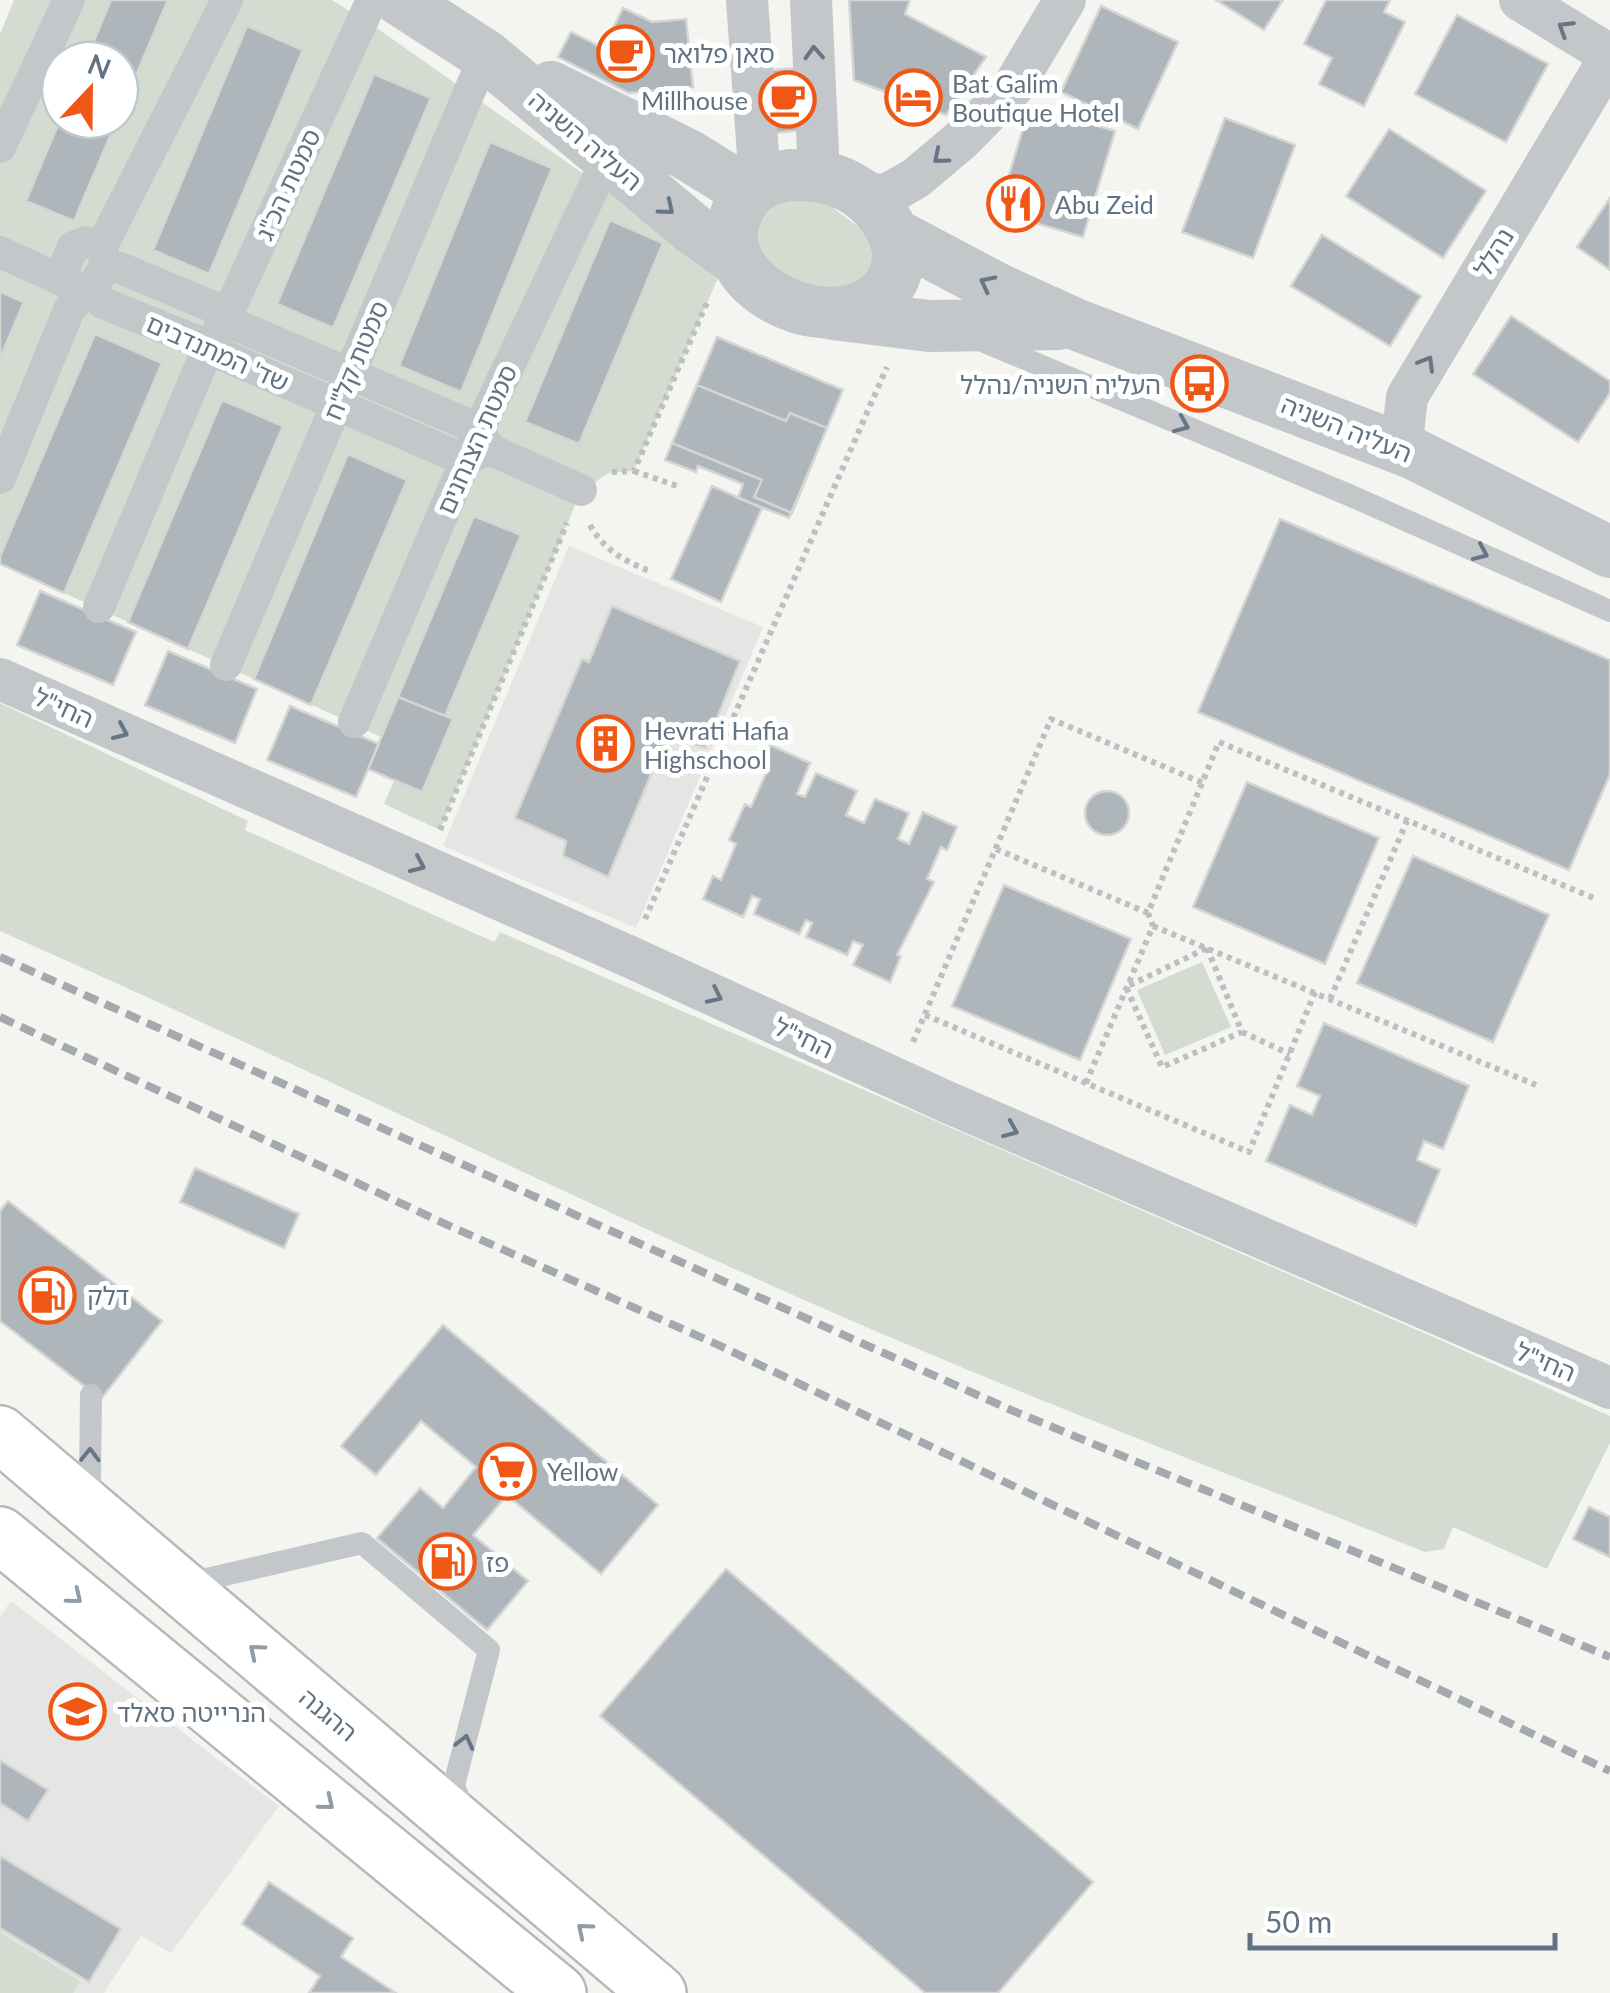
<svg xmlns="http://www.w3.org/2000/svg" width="1610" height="1993" viewBox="0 0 1610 1993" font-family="Lato,'Noto Sans Hebrew',sans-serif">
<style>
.built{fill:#e5e6e3}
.green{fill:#d4dcd1;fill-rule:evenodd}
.building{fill:#aeb5bb;stroke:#d5d6d3;stroke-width:2.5}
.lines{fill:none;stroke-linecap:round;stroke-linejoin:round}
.trunk-casing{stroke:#b5b9bc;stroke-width:60}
.path{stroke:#bdbfc1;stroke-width:6;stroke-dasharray:5 5;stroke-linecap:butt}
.service{stroke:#c3c7ca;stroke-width:22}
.pedestrian{stroke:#c3c7ca;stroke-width:32}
.minor{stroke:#c3c7ca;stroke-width:42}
.tertiary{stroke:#c3c7ca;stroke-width:52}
.trunk{stroke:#fff;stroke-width:55}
.rail{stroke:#a3a9af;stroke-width:8;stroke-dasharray:15 8;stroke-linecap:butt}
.oneway{stroke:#667687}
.oneway2{stroke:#909ca8}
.labels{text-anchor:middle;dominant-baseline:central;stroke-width:10;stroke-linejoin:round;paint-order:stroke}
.poi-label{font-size:25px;fill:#617283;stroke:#fff;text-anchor:start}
.street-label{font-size:25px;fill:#617283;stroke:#fff}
</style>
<rect width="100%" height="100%" fill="#f4f5f0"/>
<path class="built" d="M569,546L763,627L636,928L443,846Z
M11,1601L279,1806L171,1953L141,1936L104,1993H0V1617Z"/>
<path class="green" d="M14,0H111L85,60H60V120L27,201L73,221L117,120H120V113L168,0H332L374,26L721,271L634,471L609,473L581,491L440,830L384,804L394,781L421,792L445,716L520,535L474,516L381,737L312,705L407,479L348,455L254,679L188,649L282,425L222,400L128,622L64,593L162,363L95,334L0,556V34ZM247,27L302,50L208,273L153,250ZM374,75L430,99L333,328L277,303ZM490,143L552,169L461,391L399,365ZM610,221L663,244L578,444L525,421Z
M796,197L829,205L868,234L874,267L855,290L808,289L757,255L759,212Z
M0,703L248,821L245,830L494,942L500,932L1438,1339L1610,1416V1443L1547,1569L1453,1527L1444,1549L1425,1552C1217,1469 1007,1390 802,1299C533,1180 269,1050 0,931Z
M1202,962L1231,1027L1165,1055L1137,990Z
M0,1932L80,1981L73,1993H0Z"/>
<path class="building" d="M111,0H168L120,113V60H86Z
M849,0H910L905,14L986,57L946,115L854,80Z
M1216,0H1283L1264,30Z
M1326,0H1390L1384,12L1405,22L1364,106L1319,84L1332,58L1304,44Z
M1101,6L1178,42L1138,129L1061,92Z
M623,8L652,22L686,19L693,87L629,93L558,57L571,32L603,48Z
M1457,15L1548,64L1506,142L1415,94Z
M247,26L303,50L209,274L153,250Z
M799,68L804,130L774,133L770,70Z
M374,74L431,98L333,328L277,304Z
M1030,105L1115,131L1083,237L998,212Z
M1225,118L1295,145L1253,258L1182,232Z
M60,120H117L74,221L26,201Z
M1389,129L1486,191L1443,258L1346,196Z
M490,142L552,168L461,392L399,366Z
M1610,198V270L1577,247Z
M610,220L663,243L579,444L525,422Z
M1322,235L1421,296L1390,346L1291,286Z
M0,292L24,302L0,358Z
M1511,316L1610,381V393L1578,442L1473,374Z
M95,334L162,363L64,593L0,564V556Z
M717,337L843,390L789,518L738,498L743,484L698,466L696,472L665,460Z
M697,385L786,421L790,413L827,428L792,513L754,497L762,480L672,443Z
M222,400L283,426L188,649L128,622Z
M348,454L407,480L311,705L254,679Z
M712,486L762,508L721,602L671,579Z
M474,516L521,535L445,716L398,697Z
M1280,519L1610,660V774L1569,870L1198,712Z
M40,591L136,632L113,685L17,645Z
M612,606L740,661L705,748L668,734L608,877L563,856L566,841L515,818L582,659L589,662Z
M168,651L257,689L235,743L145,705Z
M398,697L453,719L422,792L368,769Z
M290,706L379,744L356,797L267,760Z
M770,745L810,763L797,794L805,797L816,773L857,791L846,815L864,823L875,799L909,813L898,839L909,844L923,812L957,827L947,850L941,847L927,879L934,882L897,955L901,956L890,982L853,965L863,945L853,941L847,955L806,937L812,923L806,920L799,934L754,914L760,899L752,896L743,917L703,899L713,876L721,880L736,844L729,840L745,804L751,807L767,771L760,769Z
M1247,782L1379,838L1325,964L1193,907Z
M1085 813a22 22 0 1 1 44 0a22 22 0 1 1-44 0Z
M1413,856L1549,915L1493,1042L1357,983Z
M1004,885L1131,939L1080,1060L952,1006Z
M1324,1023L1469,1086L1443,1149L1424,1141L1417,1160L1440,1170L1416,1226L1266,1161L1290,1105L1312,1115L1320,1096L1297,1086Z
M195,1168L299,1214L284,1248L180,1202Z
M8,1201L162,1321L101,1399L0,1321V1211Z
M443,1325L658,1505L601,1574L507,1495L473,1535L528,1581L487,1630L377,1538L420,1488L443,1508L476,1467L421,1421L376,1475L341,1446Z
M1589,1507L1610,1517V1557L1573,1539Z
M726,1569L1093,1882L998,1993H925L600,1716Z
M0,1760L48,1790L28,1821L0,1803Z
M0,1856L121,1929L89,1982L0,1928Z
M269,1882L353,1938L341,1957L396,1993H309L320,1976L242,1924Z"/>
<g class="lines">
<defs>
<path id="trunk" d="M0,1434L658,1993
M0,1535L558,1993"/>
</defs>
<use href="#trunk" class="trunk-casing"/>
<path class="path" d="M634,471L680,487
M612,472L634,471L708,300
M590,525C605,551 624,561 652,572
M440,830L567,523
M996,849L1148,913
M645,919L887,367
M1153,926L1536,1085
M1207,948L1242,1032L1162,1067L1126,987Z
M1330,999L1407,821
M925,1015L1249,1152L1315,992
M1242,1032L1290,1054
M913,1042L1051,719L1203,783
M1086,1083L1153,926L1148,913L1219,742L1596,899"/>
<path class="service" d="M980,340L1349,495L1610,611
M91,1395L90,1480L93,1502
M182,1577L207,1579L362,1543L489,1650L454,1785L464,1813"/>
<path class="pedestrian" d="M0,147L69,0
M0,252L92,294L103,303L209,346L222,355L465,460L489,449L581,490
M106,267L120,268L216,308L222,319L479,429L487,445
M59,279L73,247L86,242L102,246
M0,478L69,310L81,296L92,294L97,279L106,267L102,248L105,240L227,0
M99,607L209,346C220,336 218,322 228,313L372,0
M226,665L485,55
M354,722L479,429L607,159"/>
<path class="minor" d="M747,0L760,183
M811,0L819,175
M1520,0L1610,55
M865,196L888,194L916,178L961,140L1013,87L1065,0
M1412,453L1403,432L1407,397L1610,57
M0,679L628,956L947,1102L1610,1388"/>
<path class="tertiary" d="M400,0L485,55L694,230L737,260
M551,87L688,155L748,192
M789,175C810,175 829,176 848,186C891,207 922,268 873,301C816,339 700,278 740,206C752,185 766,179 789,175Z
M896,235L1000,290L1075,324L1412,453L1610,552
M833,314L929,326L1059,324"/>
<use href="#trunk" class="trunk"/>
<path class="rail" d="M0,957L1011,1410L1610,1657
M0,1017L452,1227L714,1343L1610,1771"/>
</g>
<defs><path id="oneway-chevron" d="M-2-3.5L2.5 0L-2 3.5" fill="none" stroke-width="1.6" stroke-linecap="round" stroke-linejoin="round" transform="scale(2.5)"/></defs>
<g class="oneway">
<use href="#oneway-chevron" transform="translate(1565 28) rotate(-148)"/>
<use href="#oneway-chevron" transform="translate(814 53) rotate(-93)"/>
<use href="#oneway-chevron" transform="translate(940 157) rotate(140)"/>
<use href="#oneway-chevron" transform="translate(667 208) rotate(40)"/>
<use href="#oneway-chevron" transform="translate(987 283) rotate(-153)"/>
<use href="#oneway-chevron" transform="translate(1427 363) rotate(-59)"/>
<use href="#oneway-chevron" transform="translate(1182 425) rotate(23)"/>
<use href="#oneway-chevron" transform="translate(1481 553) rotate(24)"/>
<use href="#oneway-chevron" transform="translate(121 732) rotate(24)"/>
<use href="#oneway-chevron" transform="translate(418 865) rotate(24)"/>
<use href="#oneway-chevron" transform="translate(715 996) rotate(25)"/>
<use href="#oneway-chevron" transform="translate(1011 1130) rotate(23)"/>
<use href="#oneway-chevron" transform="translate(90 1455) rotate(-89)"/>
<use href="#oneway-chevron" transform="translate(465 1742) rotate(-76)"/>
</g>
<g class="oneway2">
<use href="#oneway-chevron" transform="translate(75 1597) rotate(39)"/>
<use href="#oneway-chevron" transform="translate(256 1651) rotate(-140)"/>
<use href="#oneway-chevron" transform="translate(327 1803) rotate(39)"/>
<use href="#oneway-chevron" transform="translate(584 1930) rotate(-140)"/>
</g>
<defs>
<symbol id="cafe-ring" viewBox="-11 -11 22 22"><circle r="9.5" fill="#fff" stroke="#f05714" stroke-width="1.5"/><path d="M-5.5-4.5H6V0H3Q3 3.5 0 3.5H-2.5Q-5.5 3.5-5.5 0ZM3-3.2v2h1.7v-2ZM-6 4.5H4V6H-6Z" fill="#f05714"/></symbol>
<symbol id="hotel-ring" viewBox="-11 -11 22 22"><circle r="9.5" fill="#fff" stroke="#f05714" stroke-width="1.5"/><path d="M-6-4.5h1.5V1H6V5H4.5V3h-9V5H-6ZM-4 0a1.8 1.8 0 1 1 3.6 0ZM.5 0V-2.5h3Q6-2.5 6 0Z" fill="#f05714"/></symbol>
<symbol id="restaurant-ring" viewBox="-11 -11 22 22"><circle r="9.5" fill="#fff" stroke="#f05714" stroke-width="1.5"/><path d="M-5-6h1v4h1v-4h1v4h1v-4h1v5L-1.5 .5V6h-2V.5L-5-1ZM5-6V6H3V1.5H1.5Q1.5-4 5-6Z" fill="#f05714"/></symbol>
<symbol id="bus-ring" viewBox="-11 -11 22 22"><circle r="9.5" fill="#fff" stroke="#f05714" stroke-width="1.5"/><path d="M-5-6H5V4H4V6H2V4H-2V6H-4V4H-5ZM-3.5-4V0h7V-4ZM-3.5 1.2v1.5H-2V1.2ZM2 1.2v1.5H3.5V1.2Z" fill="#f05714"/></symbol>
<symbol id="building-ring" viewBox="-11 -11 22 22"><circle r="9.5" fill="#fff" stroke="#f05714" stroke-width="1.5"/><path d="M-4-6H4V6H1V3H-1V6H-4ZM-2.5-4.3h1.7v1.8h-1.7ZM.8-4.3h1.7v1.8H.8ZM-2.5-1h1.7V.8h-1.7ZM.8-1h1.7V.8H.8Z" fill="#f05714"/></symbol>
<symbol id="fuel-ring" viewBox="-11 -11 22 22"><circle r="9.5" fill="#fff" stroke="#f05714" stroke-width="1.5"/><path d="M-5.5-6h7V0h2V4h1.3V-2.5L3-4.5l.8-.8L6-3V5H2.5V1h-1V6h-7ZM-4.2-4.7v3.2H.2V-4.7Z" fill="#f05714"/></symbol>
<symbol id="supermarket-ring" viewBox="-11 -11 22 22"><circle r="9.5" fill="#fff" stroke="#f05714" stroke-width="1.5"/><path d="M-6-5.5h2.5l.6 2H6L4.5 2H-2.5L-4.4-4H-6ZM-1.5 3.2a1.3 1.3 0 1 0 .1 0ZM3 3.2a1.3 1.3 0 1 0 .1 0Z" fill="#f05714"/></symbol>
<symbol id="school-ring" viewBox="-11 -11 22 22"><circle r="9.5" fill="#fff" stroke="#f05714" stroke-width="1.5"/><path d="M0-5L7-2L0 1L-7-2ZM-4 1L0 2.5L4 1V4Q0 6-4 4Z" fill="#f05714"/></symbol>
</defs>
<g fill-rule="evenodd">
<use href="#cafe-ring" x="594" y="22" width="63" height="63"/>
<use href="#hotel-ring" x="882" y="66" width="63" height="63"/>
<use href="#cafe-ring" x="756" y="68" width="63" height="63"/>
<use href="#restaurant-ring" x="984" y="172" width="63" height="63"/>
<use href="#bus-ring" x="1168" y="352" width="63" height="63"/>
<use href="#building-ring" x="574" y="712" width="63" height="63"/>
<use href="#fuel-ring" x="16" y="1264" width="63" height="63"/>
<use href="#supermarket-ring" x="476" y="1440" width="63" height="63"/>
<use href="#fuel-ring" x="416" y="1530" width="63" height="63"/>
<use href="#school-ring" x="46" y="1680" width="63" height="63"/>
</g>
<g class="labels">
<g class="poi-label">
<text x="664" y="53">סאן פלואר</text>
<text x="952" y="83">Bat Galim<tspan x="952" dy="29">Boutique Hotel</tspan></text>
<text x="748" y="100" text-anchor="end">Millhouse</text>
<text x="1055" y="204">Abu Zeid</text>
<text x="1161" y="384" text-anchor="end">העליה השניה/נהלל</text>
<text x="644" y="730">Hevrati Hafia<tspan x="644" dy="29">Highschool</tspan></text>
<text x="87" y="1295">דלק</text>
<text x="547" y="1471">Yellow</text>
<text x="486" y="1562">פז</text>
<text x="117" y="1712">הנרייטה סאלד</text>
</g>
<g class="street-label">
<text transform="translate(586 140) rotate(40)">העליה השניה</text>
<text transform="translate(287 184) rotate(-65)">סמטת הכ"ג</text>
<text transform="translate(1493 252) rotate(-59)">נהלל</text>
<text transform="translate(218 352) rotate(24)">שד' המתנדבים</text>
<text transform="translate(355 360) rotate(-67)">סמטת קל"ח</text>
<text transform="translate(1347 428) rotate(22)">העליה השניה</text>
<text transform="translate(476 439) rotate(-66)">סמטת הצנחנים</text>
<text transform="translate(64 707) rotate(24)">החי"ל</text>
<text transform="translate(804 1037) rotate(25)">החי"ל</text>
<text transform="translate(1546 1361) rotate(23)">החי"ל</text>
<text transform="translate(329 1714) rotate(40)">ההגנה</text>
</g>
</g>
<g transform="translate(90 90) rotate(22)"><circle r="48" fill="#ffffff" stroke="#c0c7cd" stroke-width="2.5"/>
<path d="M0-8L18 38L0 25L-18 38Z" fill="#f05714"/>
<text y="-15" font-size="28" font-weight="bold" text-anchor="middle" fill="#617283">N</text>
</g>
<path d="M1250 1933v15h305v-15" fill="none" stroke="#617283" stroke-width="5"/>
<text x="1265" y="1933" font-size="30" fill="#617283" stroke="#ffffff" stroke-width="8" paint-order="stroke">50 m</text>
</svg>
